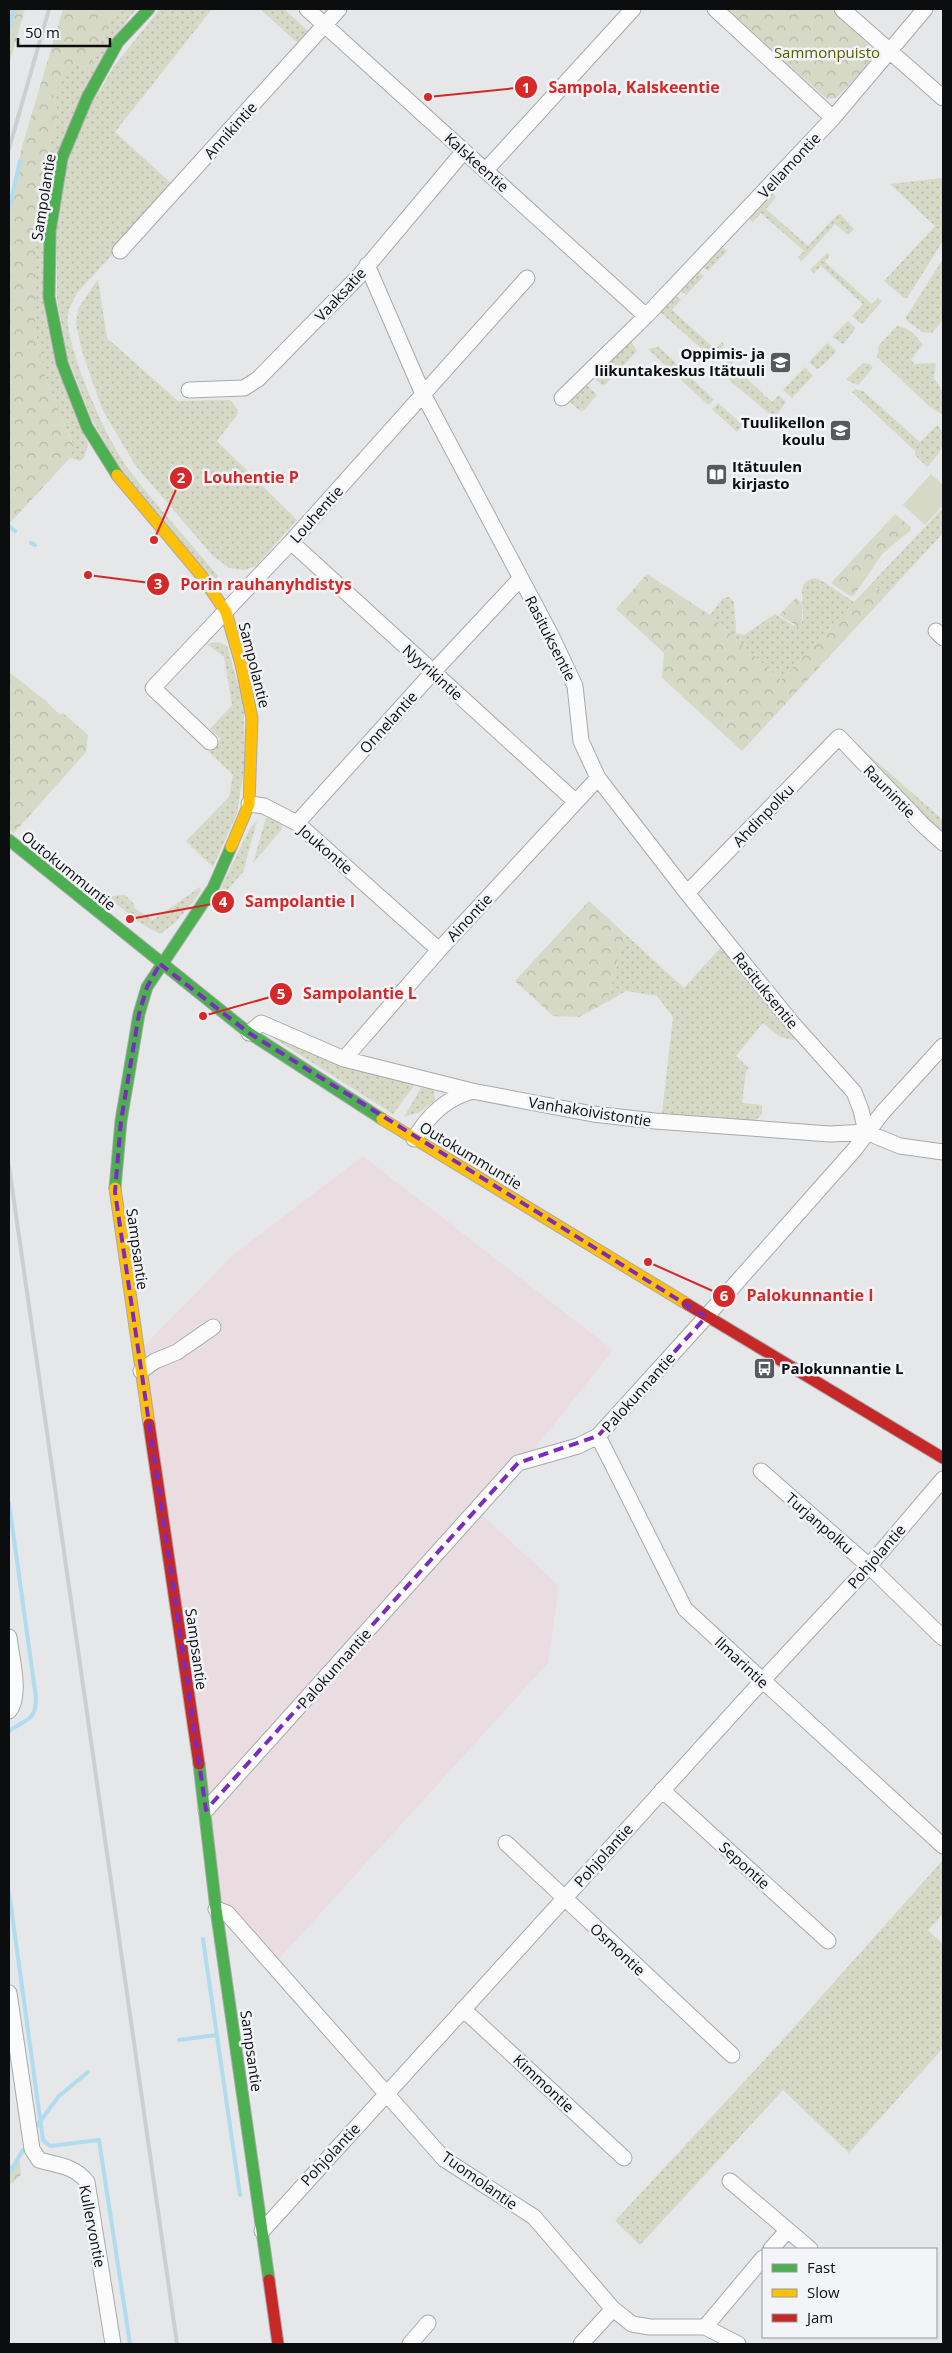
<svg xmlns="http://www.w3.org/2000/svg" width="952" height="2353" viewBox="0 0 952 2353" font-family="'Open Sans',sans-serif">
<style>
.industrial{fill:#eadde2}
.grass{fill:url(#grass-dots)}
.forest{fill:url(#forest-crowns)}
.pitch{fill:#d6d9c6}
.lines{fill:none;stroke-linecap:round;stroke-linejoin:round}
.stream{stroke:#b1dcef;stroke-width:4}
.street-casing{stroke:#a8a9aa;stroke-width:17}
.fast-casing{stroke:#a8a9aa;stroke-width:13}
.slow-casing{stroke:#a8a9aa;stroke-width:13}
.jam-casing{stroke:#a8a9aa;stroke-width:13}
.street{stroke:#fbfbfc;stroke-width:15}
.fast{stroke:#4caf50;stroke-width:11}
.slow{stroke:#ffc107;stroke-width:11}
.jam{stroke:#c62828;stroke-width:11}
.rail{stroke:#ceced0;stroke-width:4}
.marked{fill:none;stroke:#7b2cbf;stroke-width:4;stroke-dasharray:10 6;stroke-linejoin:round}
.labels{text-anchor:middle;dominant-baseline:central;stroke-width:5;stroke-linejoin:round;paint-order:stroke}
.park-label{font-size:15px;fill:#5a5c00;stroke:#f2f4f8}
.street-label{font-size:15px;fill:#0c0d0e;stroke:#f2f4f8}
.poi-label{font-size:15px;font-weight:bold;fill:#0c0d0e;stroke:#f2f4f8;text-anchor:end}
.leader{fill:none;stroke:#d62828;stroke-width:2}
.callout-dot{fill:#d62828;stroke:#f2f4f8;stroke-width:2}
.mark-label{font-size:15px;text-anchor:middle;font-weight:bold;fill:#fff}
.callout-label{font-size:16px;text-anchor:middle;font-weight:bold;fill:#d62828;stroke:#f2f4f8;stroke-width:5;stroke-linejoin:round;paint-order:stroke}
</style>
<defs>
<pattern id="grass-dots" width="8" height="8" patternUnits="userSpaceOnUse" patternTransform="scale(1.25)"><rect width="8" height="8" fill="#d6d9c6"/><path d="M2 2h.1M6 6h.1" fill="none" stroke="#b6b9a9" stroke-width="1.8" stroke-linecap="round"/></pattern>
<pattern id="forest-crowns" width="20" height="18" patternUnits="userSpaceOnUse" patternTransform="scale(1.25)"><rect width="20" height="18" fill="#d6d9c6"/><path d="M2 6a3 3 0 1 1 6 0M12 15a3 3 0 1 1 6 0" fill="none" stroke="#b6b9a9"/></pattern>
</defs>
<rect width="100%" height="100%" fill="#e5e7e9"/>
<path class="industrial" d="M363,1156L613,1350L482,1515L559,1586L548,1663L279,1959L221,1900L144,1346L233,1255Z"/>
<path class="grass" d="M122,9H137L127,20L41,237L88,445L84,458L80,461L70,458L73,444L46,379L35,329V204L58,114L53,94L75,63L89,69L110,20Z
M160,9H212L115,132L172,184L170,192L77,293C72,303 66,313 68,325C73,363 107,441 130,471C157,507 189,541 218,576L215,581L120,469L91,418L68,358L57,300L56,224L67,166L92,105L114,66Z
M260,9H284L308,31L300,45Z
M943,178V241L907,298H904L884,281L935,226L890,184Z
M770,192L776,197L766,209L808,246L837,215L840,214L854,229L848,235L835,224L801,262L798,257L804,251L761,213L753,222L747,217Z
M721,246L727,251L708,271L702,266Z
M827,253L830,255L825,262L872,304L878,298L882,301L863,323H860L852,316L863,304L821,266L814,273L810,270Z
M943,259V320L932,333L922,332L906,320V317Z
M698,271L704,276L686,295L680,290Z
M98,279L107,338L178,401L230,400L238,410L237,415L217,441L297,520L256,566L244,570L229,568L212,555L135,465L102,409L82,351L76,324L78,309Z
M674,294L681,300L672,310L715,349L722,342L725,345L715,355L710,356L660,312V309Z
M848,321L856,328L843,344L832,337Z
M897,326C907,326 918,337 923,345L911,359L914,364L936,363L934,378L943,392V415L930,407L877,357L879,345Z
M628,337L637,351L606,384L602,385L595,379V374Z
M827,343L836,350L835,353L820,368L817,369L809,362Z
M659,347L714,400L708,405L648,349Z
M734,354L738,356L731,364L772,402L779,395L786,402L777,414L768,413L720,372V368Z
M863,363L870,364L873,368L858,385L846,380Z
M805,367L813,376L792,398L783,390Z
M584,386H588L597,395L584,410L580,411L570,402Z
M855,389L863,391L920,442L937,425C952,441 938,455 927,467L915,455V451L852,392Z
M718,403L743,425L737,432L712,409Z
M943,508V533L886,595L872,583Z
M813,578L819,579L854,602L781,680L710,615L723,598L729,597L734,602L736,633L744,635L775,614L794,626L803,620L802,589L805,582Z
M218,642L227,646L244,706V770L237,813L213,867L186,841L229,797L233,775L209,752L221,739L210,729L232,705L224,657L207,644Z
M860,747L943,820V835L858,750Z
M266,818L278,819L282,825V829L253,863Z
M257,821L243,872L213,907L212,906L250,828Z
M200,887L201,891C189,907 177,923 160,934L139,922L110,899L113,896L125,895L134,904V908L153,920Z
M625,934L684,988L721,947L795,1038L793,1040L780,1037L763,1023L736,1056L749,1068L746,1071L742,1103L762,1105V1114L755,1121L662,1113L673,1017L657,996L626,991L607,1002Z
M269,1035L412,1084L414,1086L393,1114Z
M422,1086L431,1087L434,1092L435,1100L420,1112L404,1117Z
M943,1860V1914L928,1930L943,1944V2048L849,2153L783,2090L640,2245L615,2221L779,2044Z"/>
<path class="forest" d="M9,9H25L9,64Z
M63,9H122L110,20L89,69L75,63L53,94L58,114L35,204V329L46,379L73,445L70,458L9,524V259L11,246L9,244V208L22,147Z
M726,9H831L875,51V58L836,98L827,99Z
M895,514L911,527L910,531L883,553L854,595L850,596L831,583Z
M647,574L710,615L781,680L872,583L886,595L742,751L662,678L664,653L616,609Z
M796,598L802,603V625L799,627L779,615Z
M9,672L46,701L60,715L63,713L88,735L86,752L14,833L9,829Z
M589,901L625,934L607,1002L579,1017L553,1016L515,981Z
M19,2157L21,2175L9,2186V2167Z"/>
<path class="pitch" d="M931,474L943,485V505L925,525L903,505Z"/>
<g class="lines">
<path class="stream" d="M9,28L15,9
M9,210L20,161
M9,526L15,531
M31,543L35,545
M9,1503L36,1698C36,1721 26,1719 9,1731
M9,1892L43,2140L50,2146L99,2140L130,2344
M203,1939L240,2195
M179,2040L217,2035
M36,2127L59,2096L88,2072
M9,2174L23,2150"/>
<defs>
<path id="street" d="M307,9L646,316
M715,9L833,118
M842,9L943,98
M486,170L633,9
M120,251L339,9
M367,265L423,394L551,635L575,686L581,741L598,778L687,893L793,1024L854,1092L861,1110L866,1132
M189,390L244,388L258,379L359,276L464,151
M562,398L646,316L833,118L925,9
M291,542L576,802
M936,631L943,638
M210,742L153,688L291,542L527,278
M249,804L264,806L297,823L439,950
M297,823L433,672L520,579
M687,893L839,737L922,824L943,843
M249,1033L261,1023L344,1059L472,1091L593,1114L655,1121L830,1134L866,1132L900,1146L943,1152
M344,1059L439,950L598,778
M414,1139C429,1115 445,1099 472,1091
M141,1371L155,1361L177,1352L213,1327
M598,1436L685,1609L943,1846
M761,1471L869,1566L943,1638
M9,1637C11,1656 22,1696 9,1711
M662,1790L828,1941
M206,1810L518,1463L578,1446L598,1436L706,1317L855,1149L882,1113L943,1046
M506,1843L732,2055
M216,1909L227,1913L444,2159L534,2217L613,2309L632,2324L650,2327H705L738,2344
M9,1993L32,2149L39,2160C57,2165 75,2166 87,2182L113,2344
M463,2009L624,2158
M730,2181L810,2249
M262,2231L762,1681L869,1566L943,1479
M771,2249L787,2231
M705,2327L763,2258
M410,2344L428,2323
M581,2344L613,2309"/>
<path id="fast" d="M117,475L87,427L62,363L49,297L50,231L62,158L87,98L118,42L149,9
M9,840L249,1033L382,1119
M115,1188L121,1121L139,1014L147,987L213,888L231,847
M199,1764L216,1909L269,2280"/>
<path id="slow" d="M117,475L201,575L226,612L241,664L252,718L249,804L231,847
M382,1119L687,1304
M115,1188L149,1424"/>
<path id="jam" d="M687,1304L943,1458
M149,1424L199,1764
M269,2280L278,2344"/>
</defs>
<use href="#street" class="street-casing"/>
<use href="#fast" class="fast-casing"/>
<use href="#slow" class="slow-casing"/>
<use href="#jam" class="jam-casing"/>
<use href="#street" class="street"/>
<use href="#fast" class="fast"/>
<use href="#slow" class="slow"/>
<use href="#jam" class="jam"/>
<path class="rail" d="M9,149L49,9
M9,1166L177,2344"/>
</g>
<path class="marked" d="M160,964L249,1033L706,1317L598,1436L518,1463L206,1810L115,1192L121,1121L139,1014L147,987Z"/>
<defs>
<symbol id="school-square" viewBox="-11 -11 22 22"><rect x="-9" y="-9" width="18" height="18" rx="4" fill="#58595b" stroke="#f2f4f8"/><path d="M0-5L7-2L0 1L-7-2ZM-4 1L0 2.5L4 1V4Q0 6-4 4Z" fill="#fff"/></symbol>
<symbol id="library-square" viewBox="-11 -11 22 22"><rect x="-9" y="-9" width="18" height="18" rx="4" fill="#58595b" stroke="#f2f4f8"/><path d="M-6-4Q-3-5.5-.7-3.5V5Q-3 3-6 4ZM6-4Q3-5.5 .7-3.5V5Q3 3 6 4Z" fill="#fff"/></symbol>
<symbol id="bus-square" viewBox="-11 -11 22 22"><rect x="-9" y="-9" width="18" height="18" rx="4" fill="#58595b" stroke="#f2f4f8"/><path d="M-5-6H5V4H4V6H2V4H-2V6H-4V4H-5ZM-3.5-4V0h7V-4ZM-3.5 1.2v1.5H-2V1.2ZM2 1.2v1.5H3.5V1.2Z" fill="#fff"/></symbol>
</defs>
<g fill-rule="evenodd">
<use href="#school-square" x="768" y="350" width="25" height="25"/>
<use href="#school-square" x="828" y="418" width="25" height="25"/>
<use href="#library-square" x="704" y="462" width="25" height="25"/>
<use href="#bus-square" x="752" y="1356" width="25" height="25"/>
</g>
<g class="labels">
<g class="park-label">
<text x="827" y="52">Sammonpuisto</text>
</g>
<g class="street-label">
<text transform="translate(230 130) rotate(-48)">Annikintie</text>
<text transform="translate(477 162) rotate(42)">Kalskeentie</text>
<text transform="translate(789 165) rotate(-47)">Vellamontie</text>
<text transform="translate(43 197) rotate(-81)">Sampolantie</text>
<text transform="translate(340 294) rotate(-47)">Vaaksatie</text>
<text transform="translate(316 514) rotate(-48)">Louhentie</text>
<text transform="translate(551 638) rotate(63)">Rasituksentie</text>
<text transform="translate(255 665) rotate(76)">Sampolantie</text>
<text transform="translate(433 672) rotate(42)">Nyyrikintie</text>
<text transform="translate(388 722) rotate(-48)">Onnelantie</text>
<text transform="translate(890 791) rotate(46)">Raunintie</text>
<text transform="translate(763 815) rotate(-46)">Ahdinpolku</text>
<text transform="translate(326 849) rotate(41)">Joukontie</text>
<text transform="translate(69 870) rotate(39)">Outokummuntie</text>
<text transform="translate(469 917) rotate(-47)">Ainontie</text>
<text transform="translate(766 990) rotate(51)">Rasituksentie</text>
<text transform="translate(590 1111) rotate(9)">Vanhakoivistontie</text>
<text transform="translate(471 1155) rotate(31)">Outokummuntie</text>
<text transform="translate(138 1249) rotate(82)">Sampsantie</text>
<text transform="translate(638 1392) rotate(-48)">Palokunnantie</text>
<text transform="translate(820 1523) rotate(41)">Turjanpolku</text>
<text transform="translate(876 1556) rotate(-49)">Pohjolantie</text>
<text transform="translate(197 1649) rotate(82)">Sampsantie</text>
<text transform="translate(742 1662) rotate(43)">Ilmarintie</text>
<text transform="translate(334 1668) rotate(-48)">Palokunnantie</text>
<text transform="translate(603 1855) rotate(-48)">Pohjolantie</text>
<text transform="translate(745 1865) rotate(42)">Sepontie</text>
<text transform="translate(618 1949) rotate(43)">Osmontie</text>
<text transform="translate(252 2051) rotate(82)">Sampsantie</text>
<text transform="translate(544 2083) rotate(43)">Kimmontie</text>
<text transform="translate(330 2154) rotate(-47)">Pohjolantie</text>
<text transform="translate(480 2180) rotate(35)">Tuomolantie</text>
<text transform="translate(93 2226) rotate(79)">Kullervontie</text>
</g>
<g class="poi-label">
<text x="765" y="353">Oppimis- ja<tspan x="765" dy="17">liikuntakeskus Itätuuli</tspan></text>
<text x="825" y="422">Tuulikellon<tspan x="825" dy="17">koulu</tspan></text>
<text x="732" y="466" text-anchor="start">Itätuulen<tspan x="732" dy="17">kirjasto</tspan></text>
<text x="781" y="1368" text-anchor="start">Palokunnantie L</text>
</g>
</g>
<path class="leader" d="M428 97L526 87M154 540L181 478M88 575L158 584M130 919L223 902M203 1016L281 994M648 1262L724 1296"/>
<g class="callout-dot">
<circle cx="428" cy="97" r="5"/>
<circle cx="154" cy="540" r="5"/>
<circle cx="88" cy="575" r="5"/>
<circle cx="130" cy="919" r="5"/>
<circle cx="203" cy="1016" r="5"/>
<circle cx="648" cy="1262" r="5"/>
<circle cx="526" cy="87" r="12"/>
<circle cx="181" cy="478" r="12"/>
<circle cx="158" cy="584" r="12"/>
<circle cx="223" cy="902" r="12"/>
<circle cx="281" cy="994" r="12"/>
<circle cx="724" cy="1296" r="12"/>
</g>
<g class="mark-label">
<text x="526" y="93">1</text>
<text x="181" y="483">2</text>
<text x="158" y="589">3</text>
<text x="223" y="907">4</text>
<text x="281" y="999">5</text>
<text x="724" y="1301">6</text>
</g>
<g class="callout-label">
<text x="634" y="93">Sampola, Kalskeentie</text>
<text x="251" y="483">Louhentie P</text>
<text x="266" y="590">Porin rauhanyhdistys</text>
<text x="300" y="907">Sampolantie I</text>
<text x="360" y="999">Sampolantie L</text>
<text x="810" y="1301">Palokunnantie I</text>
</g>
<rect width="952" height="2353" fill="none" stroke="#0c0d0e" stroke-width="20"/>
<rect x="762" y="2248" width="175" height="90" fill="#f2f4f8" stroke="#96989a"/>
<rect x="772" y="2264" width="25" height="8" fill="#4caf50" stroke="#96989a"/>
<text x="807" y="2273" font-size="15" fill="#0c0d0e">Fast</text>
<rect x="772" y="2289" width="25" height="8" fill="#ffc107" stroke="#96989a"/>
<text x="807" y="2298" font-size="15" fill="#0c0d0e">Slow</text>
<rect x="772" y="2314" width="25" height="8" fill="#c62828" stroke="#96989a"/>
<text x="807" y="2323" font-size="15" fill="#0c0d0e">Jam</text>
<path d="M18 38v8h92v-8" fill="none" stroke="#0c0d0e" stroke-width="2.5"/>
<text x="25" y="38" font-size="15" fill="#0c0d0e" stroke="#f2f4f8" stroke-width="4" paint-order="stroke">50 m</text>
</svg>
